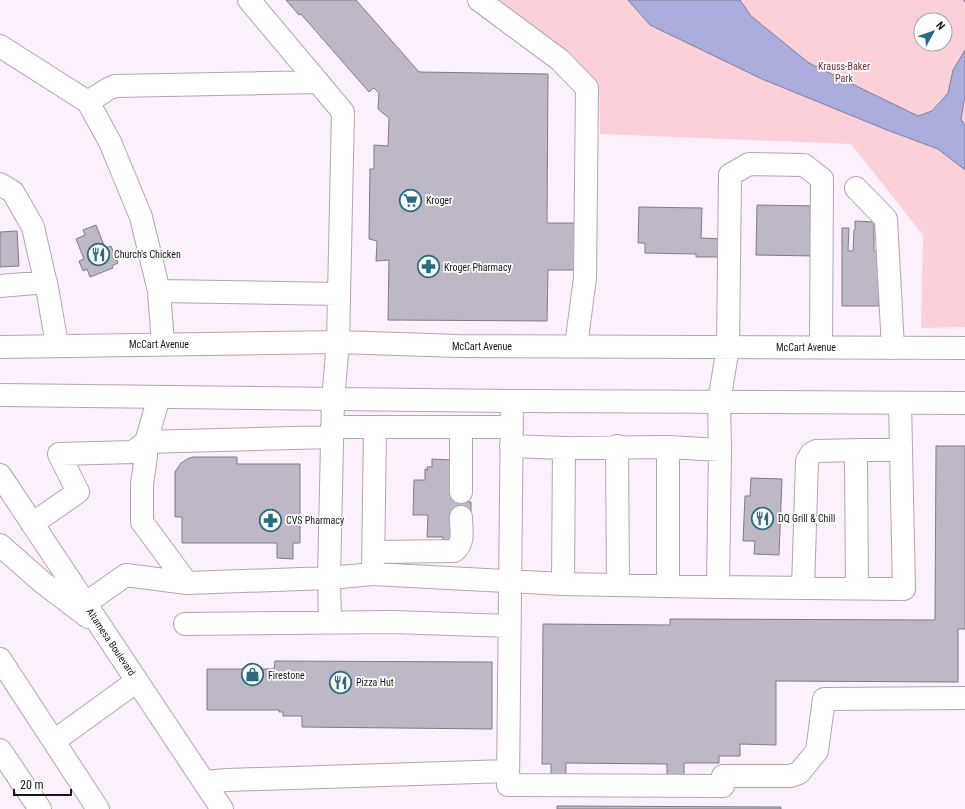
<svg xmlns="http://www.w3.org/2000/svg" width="965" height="809" viewBox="0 0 965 809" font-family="'Roboto Condensed',sans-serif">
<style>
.green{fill:#fcd0d9;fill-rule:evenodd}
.water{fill:#aaaddb;stroke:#7e7fa1}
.building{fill:#bdb7c6;stroke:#807b89}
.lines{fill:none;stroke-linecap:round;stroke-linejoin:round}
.minor-casing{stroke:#b1a5b2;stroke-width:24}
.major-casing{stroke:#b1a5b2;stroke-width:24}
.path{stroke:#837b84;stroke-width:2.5;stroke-dasharray:2 2;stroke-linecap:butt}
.minor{stroke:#fff;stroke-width:22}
.major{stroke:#fff;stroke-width:22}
.labels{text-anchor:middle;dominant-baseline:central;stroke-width:3.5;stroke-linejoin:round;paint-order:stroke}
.park-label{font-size:10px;fill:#6d2b3e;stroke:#fff}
.poi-label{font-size:10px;fill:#19151a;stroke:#fff;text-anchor:start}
.street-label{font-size:10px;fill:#19151a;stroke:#fff}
</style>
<rect width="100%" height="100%" fill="#fcf0fd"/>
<path class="green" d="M494,0H965V327L921,328L923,235L851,144L600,134L599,85L562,53ZM921,20H945V44H921Z"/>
<path class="water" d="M628,0H740L751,16L809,63L918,116L932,111L948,93L953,70L965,50V96L961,119L965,126V170L938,149L887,130L762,79L650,25Z"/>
<path class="building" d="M286,0H356L419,72L548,74L547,223H579V270H548L547,321L388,320L389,260L376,261L377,241L369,239L370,169H374V145L388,146L389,118L378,109L379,93L374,88L369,92L301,14L299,15Z
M757,205L817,206L816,256L756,255Z
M639,207L702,208L701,238L723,239V257H696V254L645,253V243H638Z
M855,221L874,222V251H879V306H842V228H849L848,251H853L854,230H855Z
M96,225L105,248L111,246L118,263L112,266L113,268L90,277L87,269L83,271L79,261L84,259L76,239L85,235L83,230Z
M17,231L19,266L0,267V232Z
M936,446H965V629H958V682L776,681V745L740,744V756H719V763H684V777H667V764L566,763V776H551V764H542L543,624L670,625V619L935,620Z
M194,457H237V464H300V543H293V559L277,558V543H182V517H175V472L181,463L189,458Z
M432,459L452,460L457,501L471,502V516L443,548V537H427L428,515H413L414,480H425V469L428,470L427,467H432Z
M751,478L782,479L779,555L754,554L755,541H743L745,496H750Z
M275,661L492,662V729L302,727V716H283V712H279V710H207V669H274Z
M557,806L781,807V809H557Z"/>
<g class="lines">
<defs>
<path id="minor" d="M249,0L343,112L338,342
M479,0L560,60L587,88L585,278L576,346
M0,46L88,102L110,142L141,217L159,291L163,344
M88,102L108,89L115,86L318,82
M0,184L13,192L33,227L48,293L57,345
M856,188L886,219L893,348
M0,286L46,282
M159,291L339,294
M728,347L730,175L749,164L804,165L822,179L821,347
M159,397L146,442L332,437
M333,399L329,578L373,574L563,584L718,587L720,450L719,402
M512,401L508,785L723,786V776H790L799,773L817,751L824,699L965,698
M332,427H512
M461,427V492
M146,442V456L142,484V522L187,583
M511,446L564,448L668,447L720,450
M617,446L618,584
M668,447V586
M32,524L78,492L59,454L133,452L146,442
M374,552L454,551C465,543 461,530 461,517
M373,574L375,427
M563,584L564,448
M718,587L904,589L900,403
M803,588L807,461L811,454L816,451L861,450
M857,588L856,459L861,450H901
M86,603L126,575L187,583L329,578L330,622
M185,624L394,622L509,626
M0,750L40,809
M205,782L227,780L508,771"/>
<path id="major" d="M0,347L338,342L458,346L965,348
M0,395L512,401L965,403
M333,399L338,342
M719,402L728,347
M0,475L222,809
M0,545L42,582L88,617
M0,659L98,809
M54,741L137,681"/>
</defs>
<use href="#minor" class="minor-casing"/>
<use href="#major" class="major-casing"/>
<path class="path" d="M964,0L965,1"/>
<use href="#minor" class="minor"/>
<use href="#major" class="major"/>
</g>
<defs>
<symbol id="supermarket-ring" viewBox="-11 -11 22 22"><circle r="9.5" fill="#fff" stroke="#2a6b7e" stroke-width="1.5"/><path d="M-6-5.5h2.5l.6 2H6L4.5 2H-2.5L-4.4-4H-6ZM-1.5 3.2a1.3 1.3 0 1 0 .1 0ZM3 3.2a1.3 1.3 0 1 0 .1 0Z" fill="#2a6b7e"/></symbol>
<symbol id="restaurant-ring" viewBox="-11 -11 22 22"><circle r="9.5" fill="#fff" stroke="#2a6b7e" stroke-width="1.5"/><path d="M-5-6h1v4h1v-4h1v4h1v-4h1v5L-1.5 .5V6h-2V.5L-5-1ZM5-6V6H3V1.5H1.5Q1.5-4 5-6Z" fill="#2a6b7e"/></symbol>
<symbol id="pharmacy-ring" viewBox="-11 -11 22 22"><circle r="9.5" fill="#fff" stroke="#2a6b7e" stroke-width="1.5"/><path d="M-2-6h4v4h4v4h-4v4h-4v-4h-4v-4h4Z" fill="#2a6b7e"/></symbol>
<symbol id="shop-ring" viewBox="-11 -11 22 22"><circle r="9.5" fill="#fff" stroke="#2a6b7e" stroke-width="1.5"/><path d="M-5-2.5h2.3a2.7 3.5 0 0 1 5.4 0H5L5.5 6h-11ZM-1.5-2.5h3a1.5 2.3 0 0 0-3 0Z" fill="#2a6b7e"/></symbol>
</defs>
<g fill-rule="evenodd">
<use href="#supermarket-ring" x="398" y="188" width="25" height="25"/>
<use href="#restaurant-ring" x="86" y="242" width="25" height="25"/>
<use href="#pharmacy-ring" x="416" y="254" width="25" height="25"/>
<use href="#restaurant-ring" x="750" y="506" width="25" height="25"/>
<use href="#pharmacy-ring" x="258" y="508" width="25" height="25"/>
<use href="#shop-ring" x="240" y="662" width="25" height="25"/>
<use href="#restaurant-ring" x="328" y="670" width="25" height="25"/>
</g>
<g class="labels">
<g class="park-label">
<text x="844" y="66">Krauss-Baker<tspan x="844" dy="12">Park</tspan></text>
</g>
<g class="poi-label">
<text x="426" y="200">Kroger</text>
<text x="114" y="254">Church's Chicken</text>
<text x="444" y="267">Kroger Pharmacy</text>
<text x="778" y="518">DQ Grill &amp; Chill</text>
<text x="286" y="520">CVS Pharmacy</text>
<text x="268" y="675">Firestone</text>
<text x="356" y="682">Pizza Hut</text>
</g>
<g class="street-label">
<text x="159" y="344">McCart Avenue</text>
<text x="482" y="346">McCart Avenue</text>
<text x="806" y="347">McCart Avenue</text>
<text transform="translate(111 642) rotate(56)">Altamesa Boulevard</text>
</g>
</g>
<g transform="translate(933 32) rotate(50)"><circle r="19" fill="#ffffff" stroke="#a3a1a3"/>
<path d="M0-3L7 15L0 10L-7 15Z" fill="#2a6b7e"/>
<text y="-6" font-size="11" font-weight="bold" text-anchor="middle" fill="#19151a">N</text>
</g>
<path d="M14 789v6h57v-6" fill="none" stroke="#19151a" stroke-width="2"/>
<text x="20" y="789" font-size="12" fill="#19151a" stroke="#ffffff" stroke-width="3" paint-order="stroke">20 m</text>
</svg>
